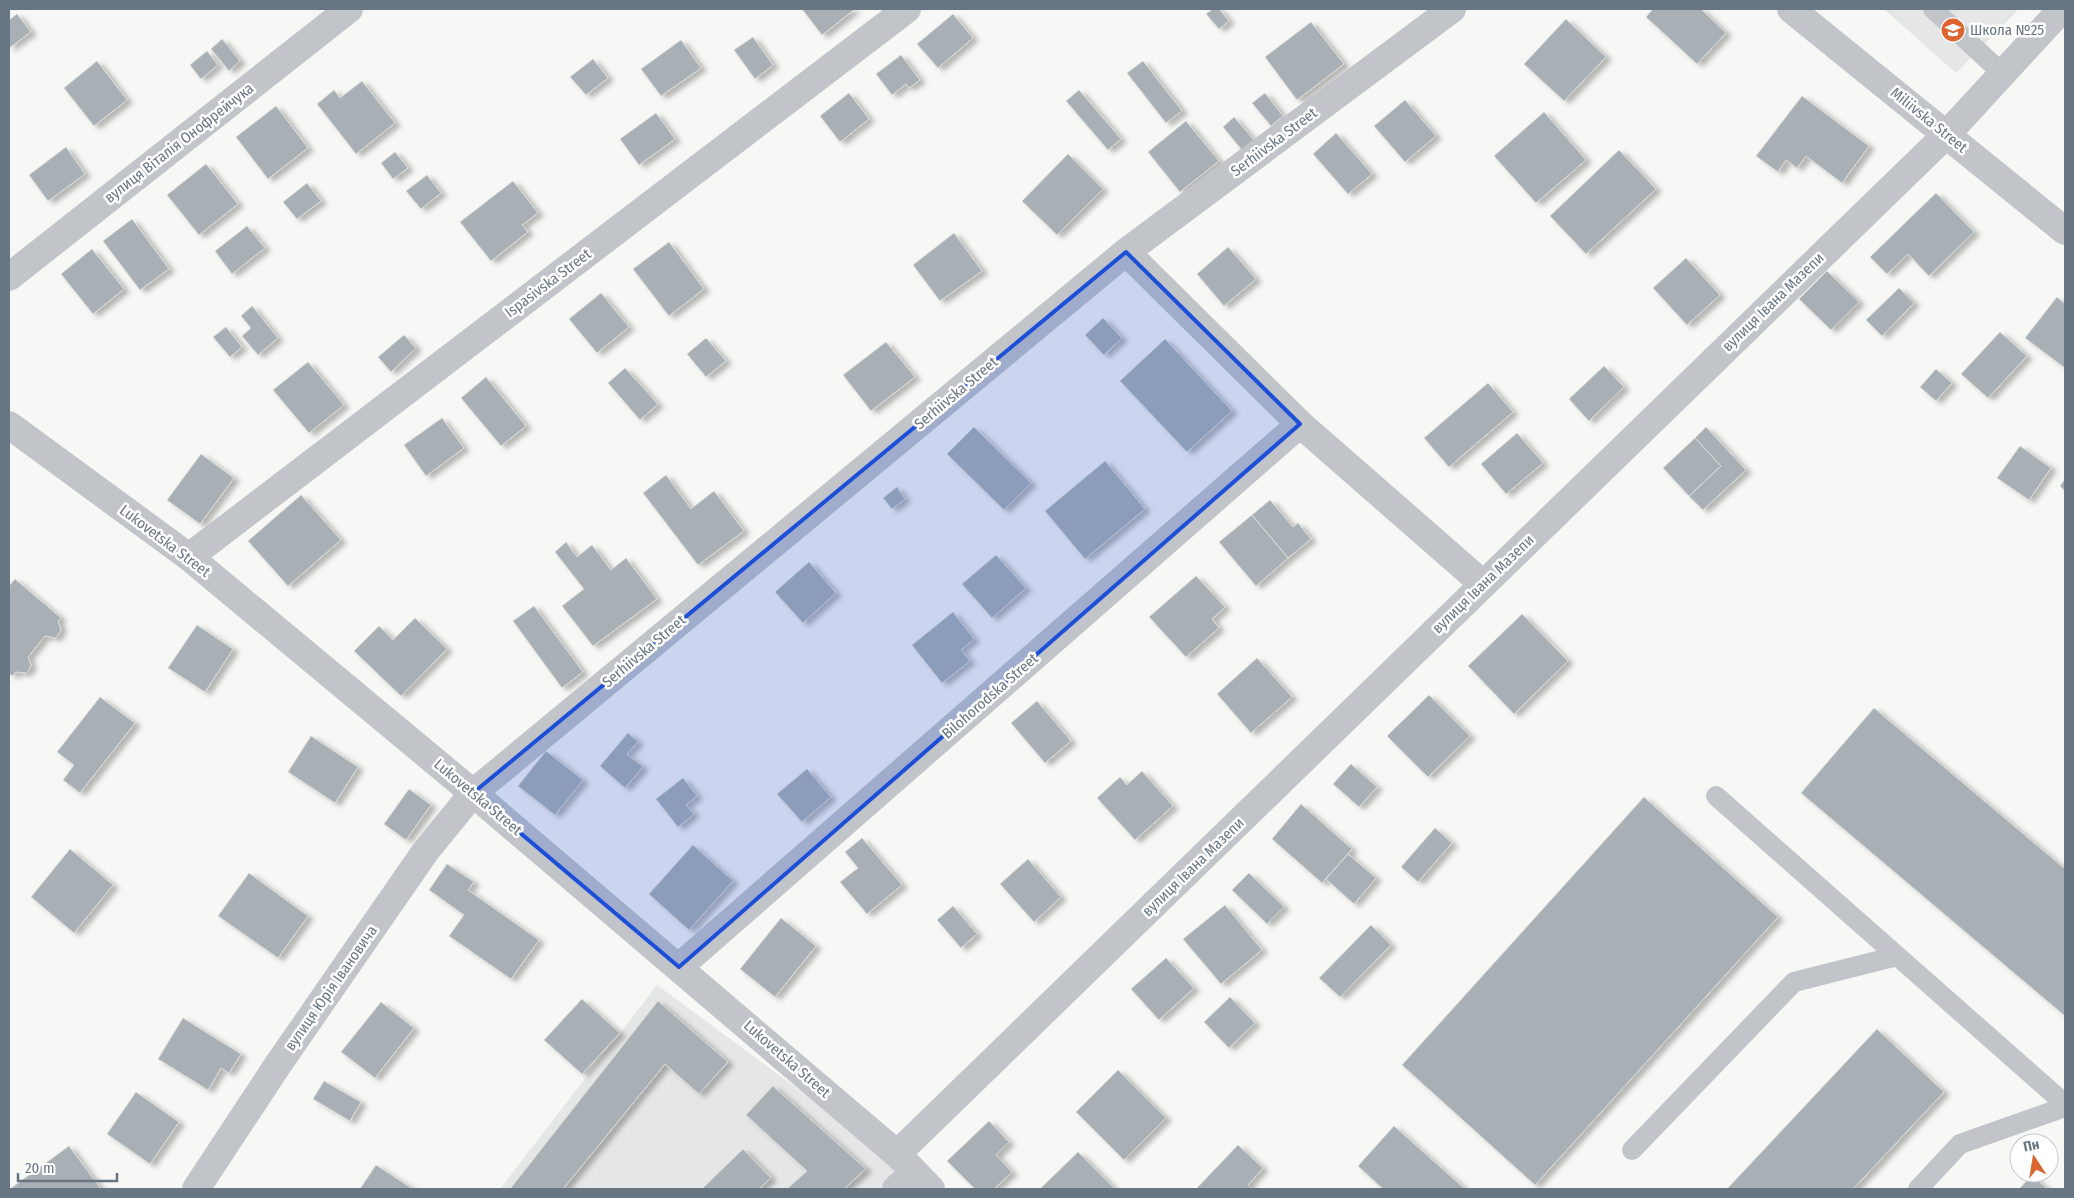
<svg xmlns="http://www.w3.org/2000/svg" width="2074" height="1198" viewBox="0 0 2074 1198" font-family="'Fira Sans Condensed',sans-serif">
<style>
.built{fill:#e5e6e6}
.building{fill:#a8afb5;stroke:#d9d9d7;filter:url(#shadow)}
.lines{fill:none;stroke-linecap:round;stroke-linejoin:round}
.service{stroke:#c1c4c8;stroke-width:20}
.minor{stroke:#c1c4c8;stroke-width:28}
.marked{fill:#1d4ed8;fill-opacity:0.2;stroke:#1d4ed8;stroke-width:4;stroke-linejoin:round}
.labels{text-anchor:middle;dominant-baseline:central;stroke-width:5;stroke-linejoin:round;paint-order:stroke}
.poi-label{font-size:15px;fill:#687684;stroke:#fff;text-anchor:start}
.street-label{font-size:15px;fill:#687684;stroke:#fff}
</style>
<defs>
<filter id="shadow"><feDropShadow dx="5.5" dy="3" stdDeviation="2.5" flood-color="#0004"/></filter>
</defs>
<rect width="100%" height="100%" fill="#f7f7f5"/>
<path class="built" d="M1884,9H2019L1956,73Z
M657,985L912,1173L893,1189H500Z"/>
<path class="building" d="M802,9H855L822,35Z
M1213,9H1219L1229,21L1219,29L1206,14Z
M1653,9H1701L1726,33L1697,64L1646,17Z
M17,14L31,32L9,48V20Z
M953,14L973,38L938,68L917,44Z
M1566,19L1606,57L1564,101L1524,64Z
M1311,22L1344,64L1297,100L1265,57Z
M753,37L773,65L755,79L734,50Z
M222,39L240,61L229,71L211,49Z
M681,40L701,68L661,96L641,69Z
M207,51L218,65L201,79L190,65Z
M901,55L920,80L909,88L906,84L892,95L876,74Z
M593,59L608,78L586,95L570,77Z
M97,61L127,100L94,126L64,88Z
M1143,61L1182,111L1166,123L1127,73Z
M362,81L395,123L356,154L317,104L334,90L340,98Z
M1079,90L1121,139L1108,150L1066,101Z
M849,93L869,119L840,142L820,116Z
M1265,93L1283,116L1271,126L1252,103Z
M1802,96L1869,146L1842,183L1806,156L1797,168L1786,160L1778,172L1756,156Z
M1405,100L1436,136L1405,162L1374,126Z
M276,106L308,148L268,179L236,137Z
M1544,112L1586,160L1536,203L1494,156Z
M656,113L675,139L639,165L620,139Z
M1234,117L1254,140L1242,150L1223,127Z
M1186,121L1219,161L1180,192L1148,152Z
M1336,133L1372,174L1348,194L1313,154Z
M66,147L85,174L48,201L29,175Z
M1619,150L1656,189L1586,254L1550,216Z
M395,152L408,168L393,179L381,163Z
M1068,154L1103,189L1057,235L1022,201Z
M206,164L238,204L199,235L167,195Z
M427,175L441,193L421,209L406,191Z
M513,181L538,213L522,225L528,232L491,261L460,222Z
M307,183L321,201L297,219L283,202Z
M1936,193L1974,232L1929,276L1908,254L1887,274L1870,257Z
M132,219L169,269L140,290L103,241Z
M247,226L265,248L232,274L215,251Z
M954,233L982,271L940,301L913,265Z
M669,242L704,289L669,316L633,269Z
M1228,247L1256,279L1224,306L1197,274Z
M92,249L124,289L93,314L61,274Z
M1686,258L1720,295L1687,325L1653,288Z
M1827,271L1859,302L1831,330L1799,299Z
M1899,288L1914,303L1882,336L1866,320Z
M601,293L629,327L597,353L569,319Z
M2057,297L2065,304V368L2025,338Z
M252,306L278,338L258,355L242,336L251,328L241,316Z
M1103,318L1122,338L1104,355L1085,335Z
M226,327L242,347L230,357L213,337Z
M2000,332L2027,356L1988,398L1961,374Z
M404,335L416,348L391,372L378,357Z
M706,338L726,361L706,377L687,354Z
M1165,339L1232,411L1187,452L1120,381Z
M886,342L915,377L871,411L843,375Z
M308,362L344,405L309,433L273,390Z
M1604,366L1624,387L1589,421L1569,399Z
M625,368L658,404L640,420L608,383Z
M1936,369L1952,383L1936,401L1920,387Z
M486,377L526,426L501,446L461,398Z
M1488,383L1513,412L1449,467L1424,438Z
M442,418L464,448L426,476L404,445Z
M974,427L1031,483L1004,510L947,454Z
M1706,427L1746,470L1703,510L1689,496L1721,466L1695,438Z
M1517,433L1543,463L1506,494L1481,464Z
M1695,438L1721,466L1689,496L1663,468Z
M2020,446L2051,468L2029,500L1997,478Z
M201,454L234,478L200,524L167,500Z
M1105,461L1145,509L1085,559L1045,511Z
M666,475L691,509L714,491L744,531L698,565L643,493Z
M2065,479V491L2060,486Z
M897,487L905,499L892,509L883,498Z
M301,495L341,540L288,586L248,541Z
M1270,500L1293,527L1298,523L1311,539L1288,558L1252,515Z
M1252,515L1288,558L1256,586L1219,542Z
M566,542L577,557L592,545L611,570L626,558L657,599L593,646L562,606L584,589L555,552Z
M996,555L1026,588L992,618L962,584Z
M809,562L836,593L803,623L775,592Z
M1196,576L1225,607L1212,619L1219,628L1186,657L1149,617Z
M15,579L61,618L58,621L61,630L56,638L45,636L28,657L31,665L29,670L26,673L16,672L12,676L9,673V586Z
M534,606L583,672L562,688L513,621Z
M953,612L974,639L961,650L970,661L942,683L912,645Z
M1522,614L1568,661L1514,714L1468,666Z
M415,618L447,649L401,696L354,651L379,626L393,640Z
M197,625L233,649L205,692L168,668Z
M1257,658L1292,697L1251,733L1217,694Z
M1429,695L1470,736L1428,777L1387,736Z
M100,697L135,723L80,793L63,780L74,765L57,752Z
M1037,701L1071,741L1045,763L1011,723Z
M1874,708L2065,869V1016L1801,793Z
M628,733L638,742L627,754L643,767L625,788L600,766Z
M311,736L358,767L335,803L288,772Z
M546,751L583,780L555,815L518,786Z
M1351,764L1377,787L1359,807L1333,784Z
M807,769L831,797L802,822L777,794Z
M1142,771L1173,806L1135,840L1097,798L1120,777L1127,785Z
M683,778L697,796L686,805L694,814L678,827L656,799Z
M409,789L431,805L406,840L384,824Z
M1644,797L1778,917L1535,1185L1402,1065Z
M1301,804L1352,849L1322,883L1272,839Z
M1435,828L1452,843L1418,882L1401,867Z
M862,838L902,885L867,914L840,882L858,868L845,852Z
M693,845L733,881L689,930L649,894Z
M70,849L113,885L74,933L31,897Z
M1348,854L1376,878L1354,904L1326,879Z
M1028,859L1061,897L1034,922L1000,884Z
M447,864L474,882L468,890L539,940L511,979L449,936L464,915L429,890Z
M249,873L308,916L278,958L218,916Z
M1249,873L1284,907L1267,924L1232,890Z
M1225,905L1262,950L1221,984L1183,939Z
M953,906L977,934L961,948L937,920Z
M781,918L816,946L775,997L740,969Z
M1371,925L1391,945L1340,997L1319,978Z
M1166,958L1194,988L1159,1020L1131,989Z
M1230,997L1255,1023L1229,1048L1204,1022Z
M582,999L620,1033L582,1074L544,1040Z
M658,1001L728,1062L699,1094L665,1064L563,1189H510Z
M381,1002L414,1028L375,1078L341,1052Z
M183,1018L241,1054L229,1073L221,1068L208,1090L158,1059Z
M1877,1029L1944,1092L1853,1189H1727Z
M1118,1070L1166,1118L1124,1160L1076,1112Z
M324,1081L361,1102L350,1121L313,1099Z
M773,1086L866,1169L844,1189H787L807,1171L746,1115Z
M136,1092L179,1122L150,1164L107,1134Z
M989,1121L1009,1142L996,1155L1012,1172L994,1189H975L947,1161Z
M1394,1126L1465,1189H1383L1358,1166Z
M1238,1145L1263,1168L1248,1185L1252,1189H1196Z
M69,1146L101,1189H10Z
M743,1149L771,1178L759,1189H702Z
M1078,1152L1115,1189H1040Z
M376,1165L413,1189H360Z
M2032,1175L2047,1189H2019Z"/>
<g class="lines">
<path class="service" d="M1933,9L2003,74
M1716,796L2065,1104
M1632,1150L1794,982L1897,956
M1918,1189L1960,1144L2065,1107"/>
<path class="minor" d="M1791,9L2065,231
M1126,252L1300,424L1483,584
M9,277L349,9
M9,425L189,557L473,793L897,1154L931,1189
M189,557L907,9
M679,967L1300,424
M897,1154L1947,134L2062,9
M196,1189L277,1066L425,852L473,793L1126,252L1452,9
M896,1189L914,1173"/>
</g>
<path class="marked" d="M1126,252L1300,424L679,967L473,793Z"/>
<defs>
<symbol id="school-disc" viewBox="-11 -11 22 22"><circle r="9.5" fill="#db6431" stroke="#fff"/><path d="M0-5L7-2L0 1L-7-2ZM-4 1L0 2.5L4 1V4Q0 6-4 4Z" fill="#fff"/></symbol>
</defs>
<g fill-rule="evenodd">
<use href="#school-disc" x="1939" y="16" width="28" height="28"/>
</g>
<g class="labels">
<g class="poi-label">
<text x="1970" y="30">Школа №25</text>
</g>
<g class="street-label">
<text transform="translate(1929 120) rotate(39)">Miliivska Street</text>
<text transform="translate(1274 142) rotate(-37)">Serhiivska Street</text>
<text transform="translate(179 143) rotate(-38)">вулиця Віталія Онофрейчука</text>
<text transform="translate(548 283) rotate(-37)">Ispasivska Street</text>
<text transform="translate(1773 302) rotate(-44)">вулиця Івана Мазепи</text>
<text transform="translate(956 393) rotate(-40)">Serhiivska Street</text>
<text transform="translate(165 541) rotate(37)">Lukovetska Street</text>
<text transform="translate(1483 584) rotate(-44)">вулиця Івана Мазепи</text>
<text transform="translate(644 651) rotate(-40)">Serhiivska Street</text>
<text transform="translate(990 696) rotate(-41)">Bilohorodska Street</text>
<text transform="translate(478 797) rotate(40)">Lukovetska Street</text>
<text transform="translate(1193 867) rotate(-44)">вулиця Івана Мазепи</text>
<text transform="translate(331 988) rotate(-55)">вулиця Юрія Івановича</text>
<text transform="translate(787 1059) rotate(41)">Lukovetska Street</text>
</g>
</g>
<rect width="2074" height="1198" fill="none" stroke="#687684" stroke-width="20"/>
<g transform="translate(2034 1158) rotate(348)"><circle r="24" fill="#ffffff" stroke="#c3c8ce"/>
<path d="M0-4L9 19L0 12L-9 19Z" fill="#db6431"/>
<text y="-8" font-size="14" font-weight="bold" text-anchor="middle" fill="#687684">Пн</text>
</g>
<path d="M18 1173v8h99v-8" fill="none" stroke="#687684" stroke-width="2.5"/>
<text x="25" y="1173" font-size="15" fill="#687684" stroke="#ffffff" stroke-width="4" paint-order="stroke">20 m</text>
</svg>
